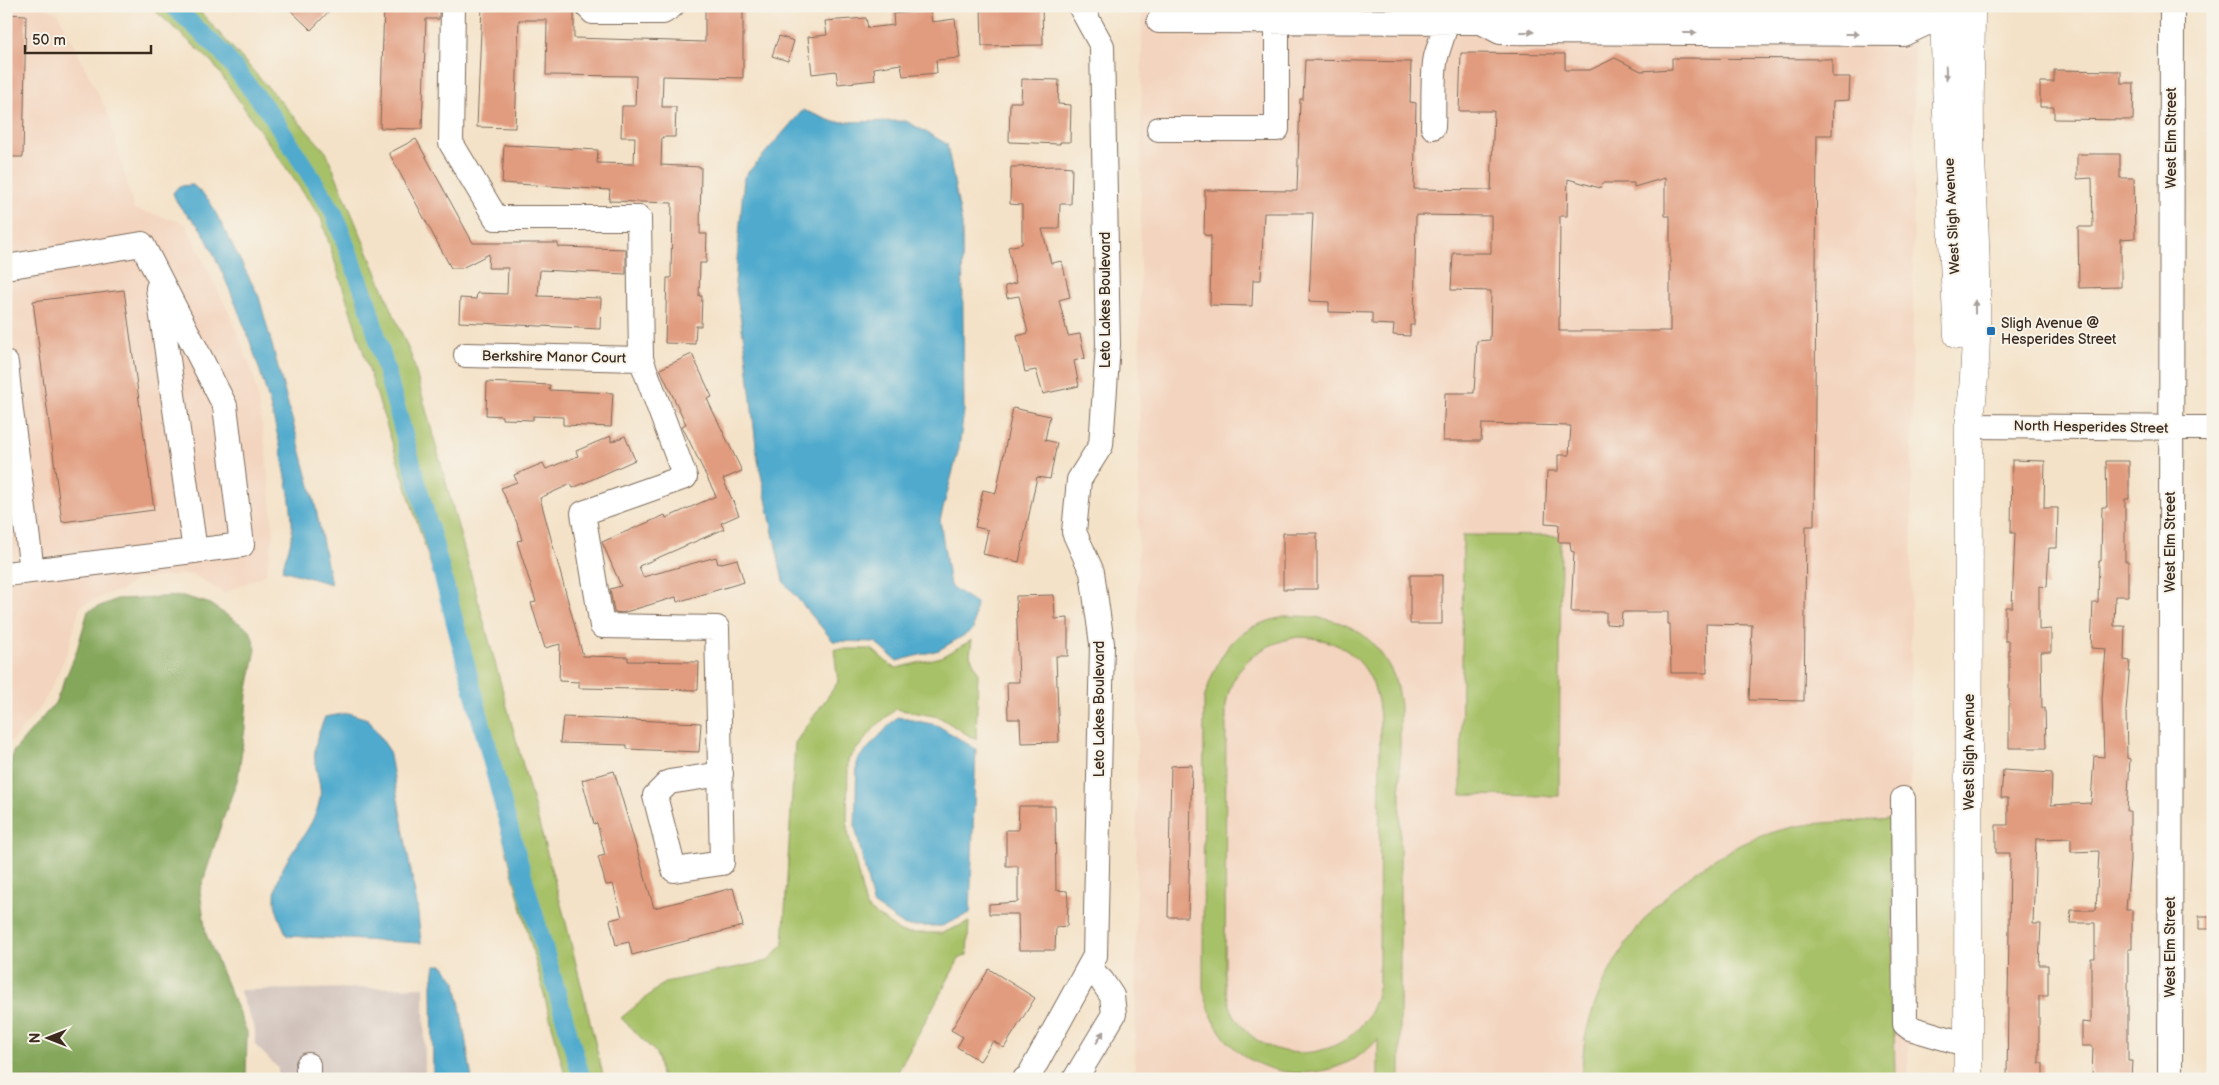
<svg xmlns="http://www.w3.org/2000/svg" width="2219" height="1085" viewBox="0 0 2219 1085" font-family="'Balsamiq Sans',sans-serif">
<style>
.built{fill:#f3d4be}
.industrial{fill:#cfc0ba}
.green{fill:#a7c167;stroke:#717642;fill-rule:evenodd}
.forest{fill:#85a75c;stroke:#60683d}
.water{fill:#4faacd;stroke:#456a76}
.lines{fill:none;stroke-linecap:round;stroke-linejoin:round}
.canal{stroke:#4faacd;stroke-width:18}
.building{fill:#e19b7e;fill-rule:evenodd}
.minor-casing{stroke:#7c6a5a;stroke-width:26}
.major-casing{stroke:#7c6a5a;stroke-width:29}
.minor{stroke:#fff;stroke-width:24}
.major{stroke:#fff;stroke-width:28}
.oneway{fill:#a79f9a}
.poi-dot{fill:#1f6fb2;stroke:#f7f3e8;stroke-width:2}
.labels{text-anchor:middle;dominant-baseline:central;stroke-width:4;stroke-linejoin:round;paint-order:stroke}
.street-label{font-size:14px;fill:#3b2a1e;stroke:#f7f3e8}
.poi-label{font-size:14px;fill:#3b2a1e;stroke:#f7f3e8;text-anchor:start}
</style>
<rect width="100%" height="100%" fill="#f7f3e8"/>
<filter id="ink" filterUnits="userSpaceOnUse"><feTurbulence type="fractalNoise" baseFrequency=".02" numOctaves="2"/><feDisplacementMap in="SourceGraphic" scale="10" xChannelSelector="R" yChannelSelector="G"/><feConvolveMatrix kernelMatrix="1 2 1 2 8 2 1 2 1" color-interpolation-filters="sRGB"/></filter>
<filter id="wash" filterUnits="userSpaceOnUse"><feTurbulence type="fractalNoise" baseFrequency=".0096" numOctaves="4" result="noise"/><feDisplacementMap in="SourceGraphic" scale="20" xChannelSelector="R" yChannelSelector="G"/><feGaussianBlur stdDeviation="1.12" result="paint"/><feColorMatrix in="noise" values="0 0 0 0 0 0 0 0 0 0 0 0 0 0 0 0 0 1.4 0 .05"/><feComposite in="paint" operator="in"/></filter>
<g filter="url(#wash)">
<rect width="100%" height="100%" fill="#f4e2c8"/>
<path class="built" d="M6,6H39L58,13L109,116L134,209L185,223L233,321L254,377L266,451L274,535L266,574L224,593L193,574L135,579L122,591L113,592L84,604L80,607L68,651L57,676L40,709L6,747Z
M1142,6H1915L1908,1079H1135Z"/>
<path class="industrial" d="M424,987L425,1079H278V1068L255,1045V1030L239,990Z"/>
<path class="green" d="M150,6H195L326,152L412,358L566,923L604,1079H566L439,591L321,218L212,62Z
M1463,535L1561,536L1559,796L1461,795Z
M1284,616C1334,615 1370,625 1393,674C1397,683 1398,695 1400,705V1079H1378V1039C1339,1085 1258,1085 1222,1034C1212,1021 1207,1004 1203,988L1204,699C1212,673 1224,642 1250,628C1261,623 1273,620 1284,616ZM1298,637C1351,638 1379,671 1380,722L1379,985C1376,999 1372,1012 1363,1023C1331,1064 1264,1063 1236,1018C1229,1007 1227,995 1225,982L1226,705C1232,665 1260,644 1298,637Z
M972,640L970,655L978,672L976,740L939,717L896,709L876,726L848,760L847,828L866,907L900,932L905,933H942L969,922L967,955L959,959L894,1079H794L784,1077L662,1079L656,1053L621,1018L665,982L768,961L783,945L795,743L838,682L834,649H872L891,666L897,668L941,657Z
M1890,819L1895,1079H1581C1583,1062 1583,1042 1588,1026C1615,928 1698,846 1798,826C1828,821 1860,822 1890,819Z"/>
<path class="forest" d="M183,596L208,603L250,630L256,649L247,694L245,728L238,778L221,825L200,891L206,934L247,1032L246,1079H6V794L13,752L55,703L76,653L88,611L117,599Z"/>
<path class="water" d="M803,110L834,122L906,121L947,144L962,224L964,411L959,448L940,520L950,586L976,603L973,630L939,650L897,661L875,642L833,641L783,581L757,455L746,354L735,283L744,177Z
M193,185L209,200L259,297L315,504L331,584L282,570C285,558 291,545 292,533C293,509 287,484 283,461C268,383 241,310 206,238C196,217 181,216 173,193L179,186Z
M348,713L368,719L389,750L417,905L421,943L287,936C283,926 275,911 275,900C274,863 311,837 319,803C323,788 317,777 315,762C313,745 319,732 325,717Z
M897,717L937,725L976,749L970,913L942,926H905L873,904L855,826L857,760Z
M435,965H443L456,982L472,1079H433L432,985Z"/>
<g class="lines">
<path class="canal" d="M173,6L222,52L272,116L333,211L367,301L434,543L506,816L582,1079"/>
</g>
<g id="blocks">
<path class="building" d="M286,6H334L311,30Z
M384,6H439V19H426L422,129L380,128Z
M482,6H574V38L705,42V6H743V78L663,76L662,107H676L675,137H662L661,165L701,167L700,234H707L706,263H700L699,296H702L701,326H696L695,344L665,343L667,278H671L672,203L609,201L610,190L502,183L504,145L598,150L597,163L634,164L635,137H621L622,106H635L636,76L546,75L547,20H519L515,128L477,127Z
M981,6H1042L1043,45L982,46Z
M930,10L932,22L955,19L960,58L936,60L937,73L903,76L901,64L874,68L875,80L838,84L836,71L812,74L808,37L827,35L825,21L866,18L868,28L894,25L893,14Z
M7,14L26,15L23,157H6Z
M779,36L794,41L788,61L772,56Z
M1461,53L1565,54V70H1590L1615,58L1641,71L1672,69V58L1832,59V77H1850L1849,100L1833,101L1832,135H1817L1814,526H1806L1804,701L1749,700L1752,625L1706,624L1707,673H1671L1670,624H1668V612H1622L1621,625L1606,624V612H1571L1574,552L1571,551L1570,542H1558L1559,524L1545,523L1547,471H1558V455H1569L1571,426L1482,424L1481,441H1443L1445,393H1474L1477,341L1490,340L1491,291L1451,290L1453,253H1491V216L1416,215L1414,325H1410V336L1393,335L1394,325L1372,324V313L1329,312V302L1309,301L1313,213H1264L1261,280H1253L1252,306L1210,305L1211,236L1204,235L1205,190L1297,191L1300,99H1303L1305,60L1411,62L1410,102L1416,103L1414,189L1491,190L1494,111H1459ZM1665,178V216H1670V331H1559L1560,216H1567L1568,179L1600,188L1603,183H1634V187Z
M2054,70L2121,71V83H2134L2133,120L2054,119V107H2040V82H2054Z
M1022,79L1059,80L1058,104L1071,105L1070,142H1060V144L1009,142L1010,102H1021Z
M416,139L473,243H558V247L626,249V274L540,270L538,296L601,298L600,329L459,322L460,298L476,299L477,293L507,294L508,268H488L489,254L462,268H451L389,153Z
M2077,154H2120V178H2134L2135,238L2121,239V287L2079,288L2078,227H2093L2092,178L2077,179Z
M1060,166L1072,167L1071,204H1060L1059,229H1042L1051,263L1062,261L1070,297L1059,300L1068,336L1080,334L1085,358L1074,361L1079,386L1043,394L1036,370L1025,372L1017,336L1028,333L1019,296L1007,298L1005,286L1016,283L1008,247L1022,244V205L1010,204L1011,167Z
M124,290L154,510L62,522L33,301Z
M692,354L712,397L707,399L742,471L723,479L739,515L721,523L724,529L639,566L643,577L716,557L718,564L737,559L744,582L677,602L676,597L622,613L614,612L610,589L621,586L602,542L665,515L666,518L716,496L682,426L686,424L660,369Z
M487,382L550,385L549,390L613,393L611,427L563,425V417L533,416V420L502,419V416L486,415Z
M1013,408L1050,416L1045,440L1057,443L1050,479L1037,477L1019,562L983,554L988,530L975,527L983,490L996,493Z
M611,436V442L625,436L635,460L573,488L571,484L540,498L583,656L628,657V661L699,662L698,690L579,688V682L559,681L560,644L545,648L531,603L536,602L517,541L522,540L517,523L501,488L517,482L514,475L543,463L546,469L578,456L576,451Z
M2012,460L2045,461L2044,508H2058L2057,548H2049L2047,587L2039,586V630L2051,629V652H2041L2042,708H2045L2046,748H2009V641H2005V607H2012L2015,533H2011Z
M2106,461H2129V499H2125V561H2128V596H2115L2114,626H2125L2124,660L2130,661L2126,711L2127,758L2130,759L2127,811H2130V861L2126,910H2132V949H2128V1061H2132L2131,1079H2092L2093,1046H2082V1022L2091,1023V958H2095V923H2070L2071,910H2096L2099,851L2071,852V838L2036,839L2033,924H2041L2039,965H2048V996H2039V1063H2043V1079H2007L2010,853H1996V825H2008V798H2001L2003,770L2052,773L2051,805L2091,803L2094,756L2104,757L2102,699L2106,649L2091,648L2093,602H2098L2099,561H2101L2102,507H2107Z
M1283,533H1317V589H1283Z
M1410,575H1442V624H1410Z
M1054,595L1055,619L1068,618V656H1056L1059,742L1021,743L1020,719H1008L1007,682H1019L1016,596Z
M563,717L701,723L699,752L627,749V745L560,743Z
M1192,765L1188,917H1168L1171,766Z
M614,771L654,908L733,888L743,926L632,955L629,942L616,945L610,920L622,917L613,884L606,885L598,857L605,855L597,823L594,824L582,780Z
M1019,806H1055L1056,890L1067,891L1068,902L1067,926L1056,927L1055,950H1019L1018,914H989V904L1018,902V866H1006V830H1018Z
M2199,916H2213V929H2199Z
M989,969L1035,998L1004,1048L993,1041L980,1061L957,1047L963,1037L951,1030Z"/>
</g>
</g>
<g filter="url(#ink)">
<use href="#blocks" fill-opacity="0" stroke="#7c6a5a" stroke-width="1"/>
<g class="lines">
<defs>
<path id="minor" d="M453,6L451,143L496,218H639L641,359L685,477L583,513L602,626L717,628L722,863L674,870L655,796L669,782L721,774
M587,6L593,12H663L672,6
M1159,21L1481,22L1502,15L1903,17L1927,23L1945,24
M1481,22L1500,32L1903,34L1927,23
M1433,127C1434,109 1432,73 1436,57C1441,38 1447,29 1447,8
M1159,129H1277V21
M6,267L142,244L225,406L242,545L6,574
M158,288L195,551
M466,355L641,359
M6,363L11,411H6
M11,411L32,570
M1969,426L2213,428
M1903,799L1905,1024L1910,1028L1968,1045
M308,1079V1065
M1025,1079L1029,1076L1095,956L1102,644L1092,572L1074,532L1079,480L1101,445L1108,345L1102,46L1080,6
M1075,1079L1114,1014L1112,996L1102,981L1089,968
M2170,1079L2172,6"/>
<path id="major" d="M1944,6L1948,148L1958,335
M1968,1079L1969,426C1981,338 1976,249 1971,161C1968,110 1971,58 1971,6"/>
</defs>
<use href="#minor" class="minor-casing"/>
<use href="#major" class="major-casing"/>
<use href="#minor" class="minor"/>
<use href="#major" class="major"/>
</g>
<defs><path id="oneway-solid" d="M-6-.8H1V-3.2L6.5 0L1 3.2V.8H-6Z" transform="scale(1.25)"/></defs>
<g class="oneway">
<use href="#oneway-solid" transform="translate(1527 32)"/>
<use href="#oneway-solid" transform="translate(1690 33)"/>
<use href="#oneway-solid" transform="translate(1852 34)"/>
<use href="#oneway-solid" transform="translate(1946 73) rotate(88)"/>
<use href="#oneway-solid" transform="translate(1975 307) rotate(-90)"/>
<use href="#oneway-solid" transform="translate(1100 1037) rotate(-59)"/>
</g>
</g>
<rect class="poi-dot" x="1986" y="326" width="10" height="10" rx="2.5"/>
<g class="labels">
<g class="street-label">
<text transform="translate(2171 138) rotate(-90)">West Elm Street</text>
<text transform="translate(1952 216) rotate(-93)">West Sligh Avenue</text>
<text transform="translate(1105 300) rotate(-90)">Leto Lakes Boulevard</text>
<text transform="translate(554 357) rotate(1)">Berkshire Manor Court</text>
<text transform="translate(2091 427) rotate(1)">North Hesperides Street</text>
<text transform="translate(2170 542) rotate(-90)">West Elm Street</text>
<text transform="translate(1099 709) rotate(-90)">Leto Lakes Boulevard</text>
<text transform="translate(1969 752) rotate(-90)">West Sligh Avenue</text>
<text transform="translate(2170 947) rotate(-90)">West Elm Street</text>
</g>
<g class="poi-label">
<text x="2001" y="323">Sligh Avenue @<tspan x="2001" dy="16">Hesperides Street</tspan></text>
</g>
</g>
<rect width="2219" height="1085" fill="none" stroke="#f7f3e8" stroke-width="25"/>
<g transform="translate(48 1038) rotate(270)" stroke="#f7f3e8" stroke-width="4" paint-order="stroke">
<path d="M0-4L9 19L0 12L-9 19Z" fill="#3b2a1e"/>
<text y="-8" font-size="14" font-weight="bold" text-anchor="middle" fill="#3b2a1e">N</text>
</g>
<path d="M25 45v8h126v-8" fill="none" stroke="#3b2a1e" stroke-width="2.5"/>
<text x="32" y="45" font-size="15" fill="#3b2a1e" stroke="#f7f3e8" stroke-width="4" paint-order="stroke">50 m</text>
</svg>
